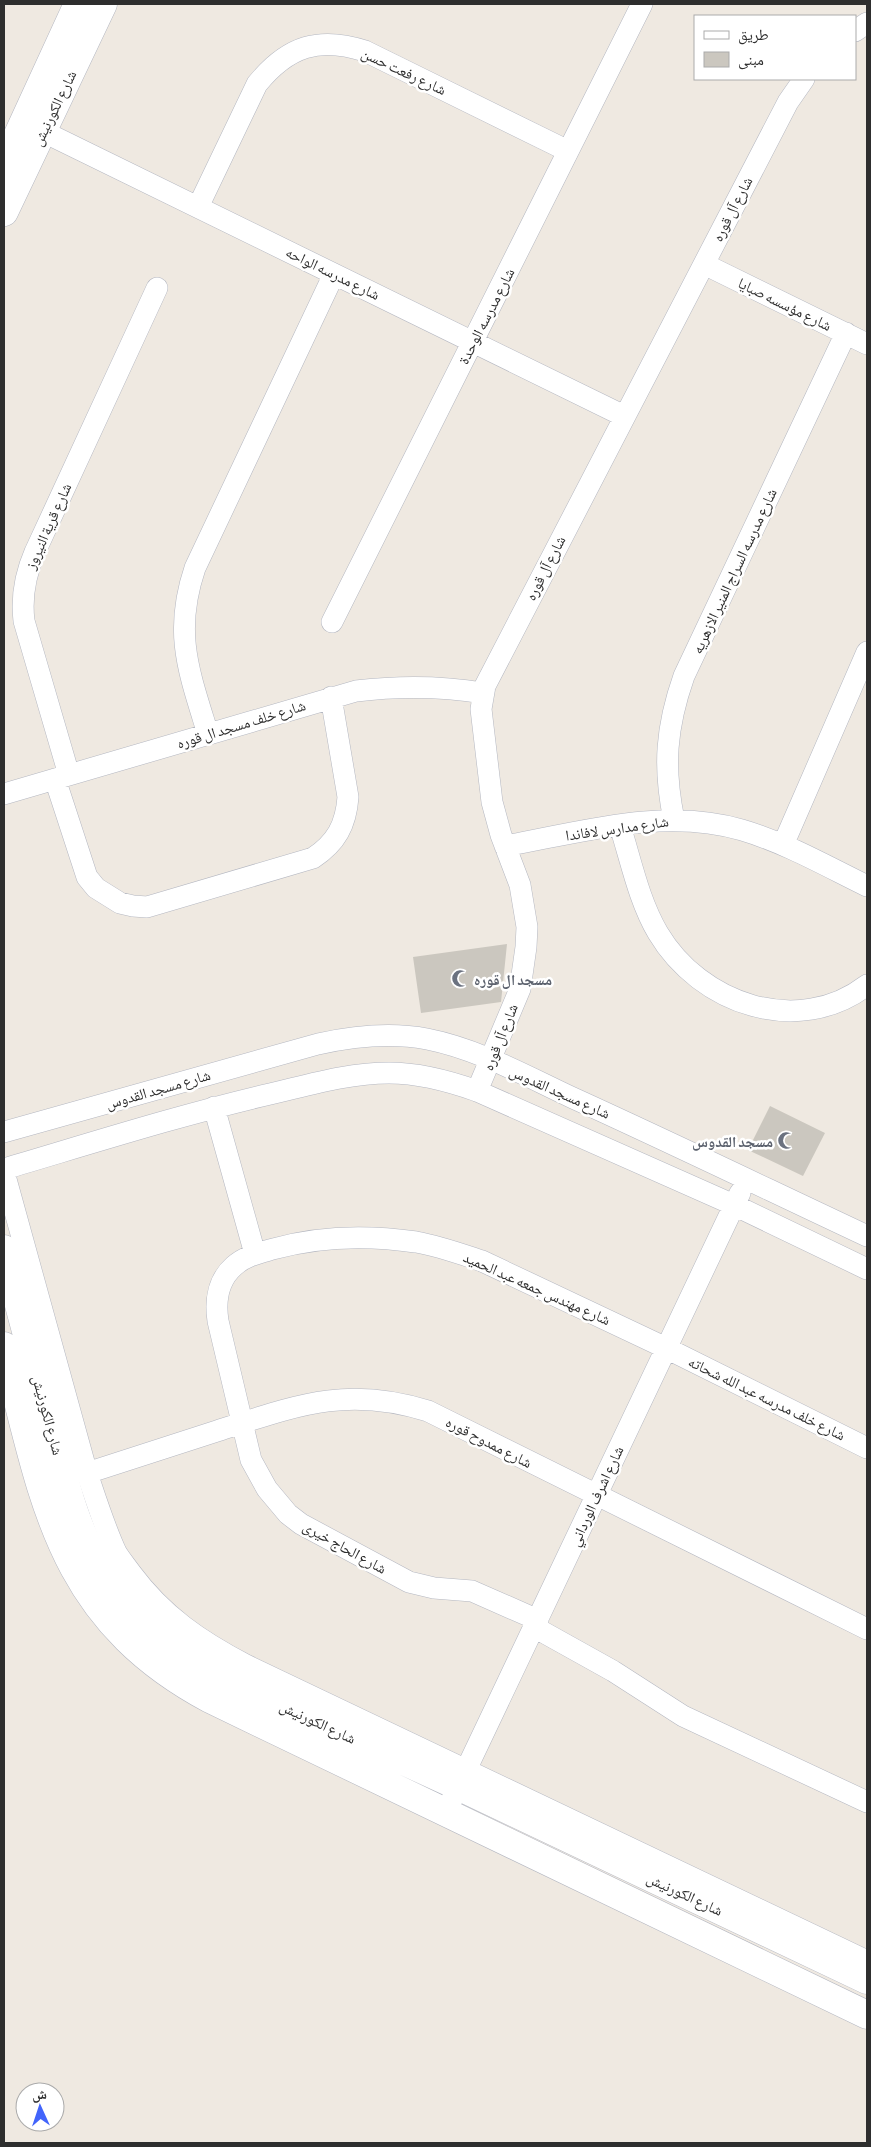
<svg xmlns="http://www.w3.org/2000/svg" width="871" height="2147" viewBox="0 0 871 2147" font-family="'Asap Condensed','Noto Naskh Arabic',sans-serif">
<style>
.building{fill:#cbc7bf}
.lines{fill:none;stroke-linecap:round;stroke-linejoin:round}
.street-casing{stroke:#b4b7c1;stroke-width:22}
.secondary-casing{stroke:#b4b7c1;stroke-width:29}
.street{stroke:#fff;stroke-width:21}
.secondary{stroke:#fff;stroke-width:28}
.labels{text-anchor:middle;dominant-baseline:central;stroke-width:5;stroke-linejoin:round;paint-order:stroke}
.street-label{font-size:15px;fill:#2e2e2e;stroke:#fff}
.worship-label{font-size:15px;font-weight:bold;fill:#5b616d;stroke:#fff;text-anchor:start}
</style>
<rect width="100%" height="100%" fill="#efe9e1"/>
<path class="building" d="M507,944L501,1002L421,1013L413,957Z
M770,1106L825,1133L803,1176L748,1150Z"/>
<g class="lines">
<defs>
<path id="street" d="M855,31L867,23
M42,131L624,416
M198,207L257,84C288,46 319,36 365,51L568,151
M704,264L867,344
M332,622L642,4
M208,734C189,672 173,633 195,568L334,274
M69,775L24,621C21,596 25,575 35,552L157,288
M55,779L87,877L96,888L120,903L133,906L147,907L313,858C336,843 346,825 348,797L331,697
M4,794L356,691C399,686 440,686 483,693
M674,820C663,767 666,727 684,676L846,333
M620,826C631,861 639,901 658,933C700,1004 798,1038 867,985
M783,845L867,652
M505,846C582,832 665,807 742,830C786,843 826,866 867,886
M477,1091L520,989L526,947L527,927L520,885L501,835L492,802L481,709L485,686L788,102L804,79
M214,1107L255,1254
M4,1132L318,1044C354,1036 390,1032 427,1039C478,1049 526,1076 573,1098C672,1143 769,1190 867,1236
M4,1169C92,1143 180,1115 270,1094C309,1085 348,1073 389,1073C419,1073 449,1081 477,1091L734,1205L867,1269
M4,1172L87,1473C96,1500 104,1526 116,1552C120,1559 126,1566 131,1573C163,1616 200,1641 246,1665L867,1961
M87,1473C131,1459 174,1445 217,1431C295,1406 346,1385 428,1411L867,1629
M538,1620L472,1591L434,1588L409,1582L301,1524L288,1514L267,1489L251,1460L218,1321C215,1301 218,1280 234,1266C245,1256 259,1253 273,1249C319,1236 368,1235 416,1242C439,1246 461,1254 482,1261L666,1348L867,1448
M534,1627L613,1671L683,1716L867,1802
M446,1812L740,1193"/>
<path id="secondary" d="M4,165L78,4
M4,212L103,4
M4,1249C19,1305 34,1361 49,1417C59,1457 67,1499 84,1537C114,1601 158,1642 218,1676L458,1786L867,1980
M4,1346C44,1499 57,1617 210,1699L867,2015"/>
</defs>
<use href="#street" class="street-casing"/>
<use href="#secondary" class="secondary-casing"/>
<use href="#street" class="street"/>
<use href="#secondary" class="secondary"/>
</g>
<defs>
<symbol id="mosque-bare" viewBox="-9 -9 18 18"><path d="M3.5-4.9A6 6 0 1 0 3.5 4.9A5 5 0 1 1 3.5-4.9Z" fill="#6b7280" stroke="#fff" stroke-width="2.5" paint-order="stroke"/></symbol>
</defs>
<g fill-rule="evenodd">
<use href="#mosque-bare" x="448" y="966" width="25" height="25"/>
<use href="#mosque-bare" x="774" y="1128" width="25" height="25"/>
</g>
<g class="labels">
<g class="street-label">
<text transform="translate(404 71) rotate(25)">شارع رفعت حسن</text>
<text transform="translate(54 108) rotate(-64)">شارع الكورنيش</text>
<text transform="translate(732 209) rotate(-63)">شارع آل قوره</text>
<text transform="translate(333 273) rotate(26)">شارع مدرسه الواحه</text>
<text transform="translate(785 304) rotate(26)">شارع مؤسسه صبايا</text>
<text transform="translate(486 316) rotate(-63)">شارع مدرسه الوحدة</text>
<text transform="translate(48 526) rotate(-66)">شارع قرية النيروز</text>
<text transform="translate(545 568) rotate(-63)">شارع آل قوره</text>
<text transform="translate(734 571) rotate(-65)">شارع مدرسه السراج المنير الازهريه</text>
<text transform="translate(241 724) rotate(-17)">شارع خلف مسجد ال قوره</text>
<text transform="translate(617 828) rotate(-8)">شارع مدارس لافاندا</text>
<text transform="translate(500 1037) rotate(-68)">شارع آل قوره</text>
<text transform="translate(158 1089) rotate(-16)">شارع مسجد القدوس</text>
<text transform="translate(560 1092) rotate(24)">شارع مسجد القدوس</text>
<text transform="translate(537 1288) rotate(24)">شارع مهندس جمعه عبد الحميد</text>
<text transform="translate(767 1398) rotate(26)">شارع خلف مدرسه عبد الله شحاته</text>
<text transform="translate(48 1415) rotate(75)">شارع الكورنيش</text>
<text transform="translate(489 1442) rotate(27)">شارع ممدوح قوره</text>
<text transform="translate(596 1496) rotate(-65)">شارع اشرف الورداني</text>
<text transform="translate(345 1547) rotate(29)">شارع الحاج خيرى</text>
<text transform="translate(318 1722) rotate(25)">شارع الكورنيش</text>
<text transform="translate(685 1894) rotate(25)">شارع الكورنيش</text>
</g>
<g class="worship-label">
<text x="474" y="979">مسجد ال قوره</text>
<text x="773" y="1141" text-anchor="end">مسجد القدوس</text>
</g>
</g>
<rect width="871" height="2147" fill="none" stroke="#2e2e2e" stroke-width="10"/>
<rect x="694" y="15" width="162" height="65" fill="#ffffff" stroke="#ababab"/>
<rect x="704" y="31" width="25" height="8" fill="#ffffff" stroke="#ababab"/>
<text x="738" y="40" font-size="15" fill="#2e2e2e">طريق</text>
<rect x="704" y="52" width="25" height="15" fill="#cbc7bf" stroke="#ababab"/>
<text x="738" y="65" font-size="15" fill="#2e2e2e">مبنى</text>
<g transform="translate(40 2107) rotate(357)"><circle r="24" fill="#ffffff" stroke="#ababab"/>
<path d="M0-4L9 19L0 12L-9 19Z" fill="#4264fb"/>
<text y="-8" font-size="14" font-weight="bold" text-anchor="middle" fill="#2e2e2e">ش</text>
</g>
</svg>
